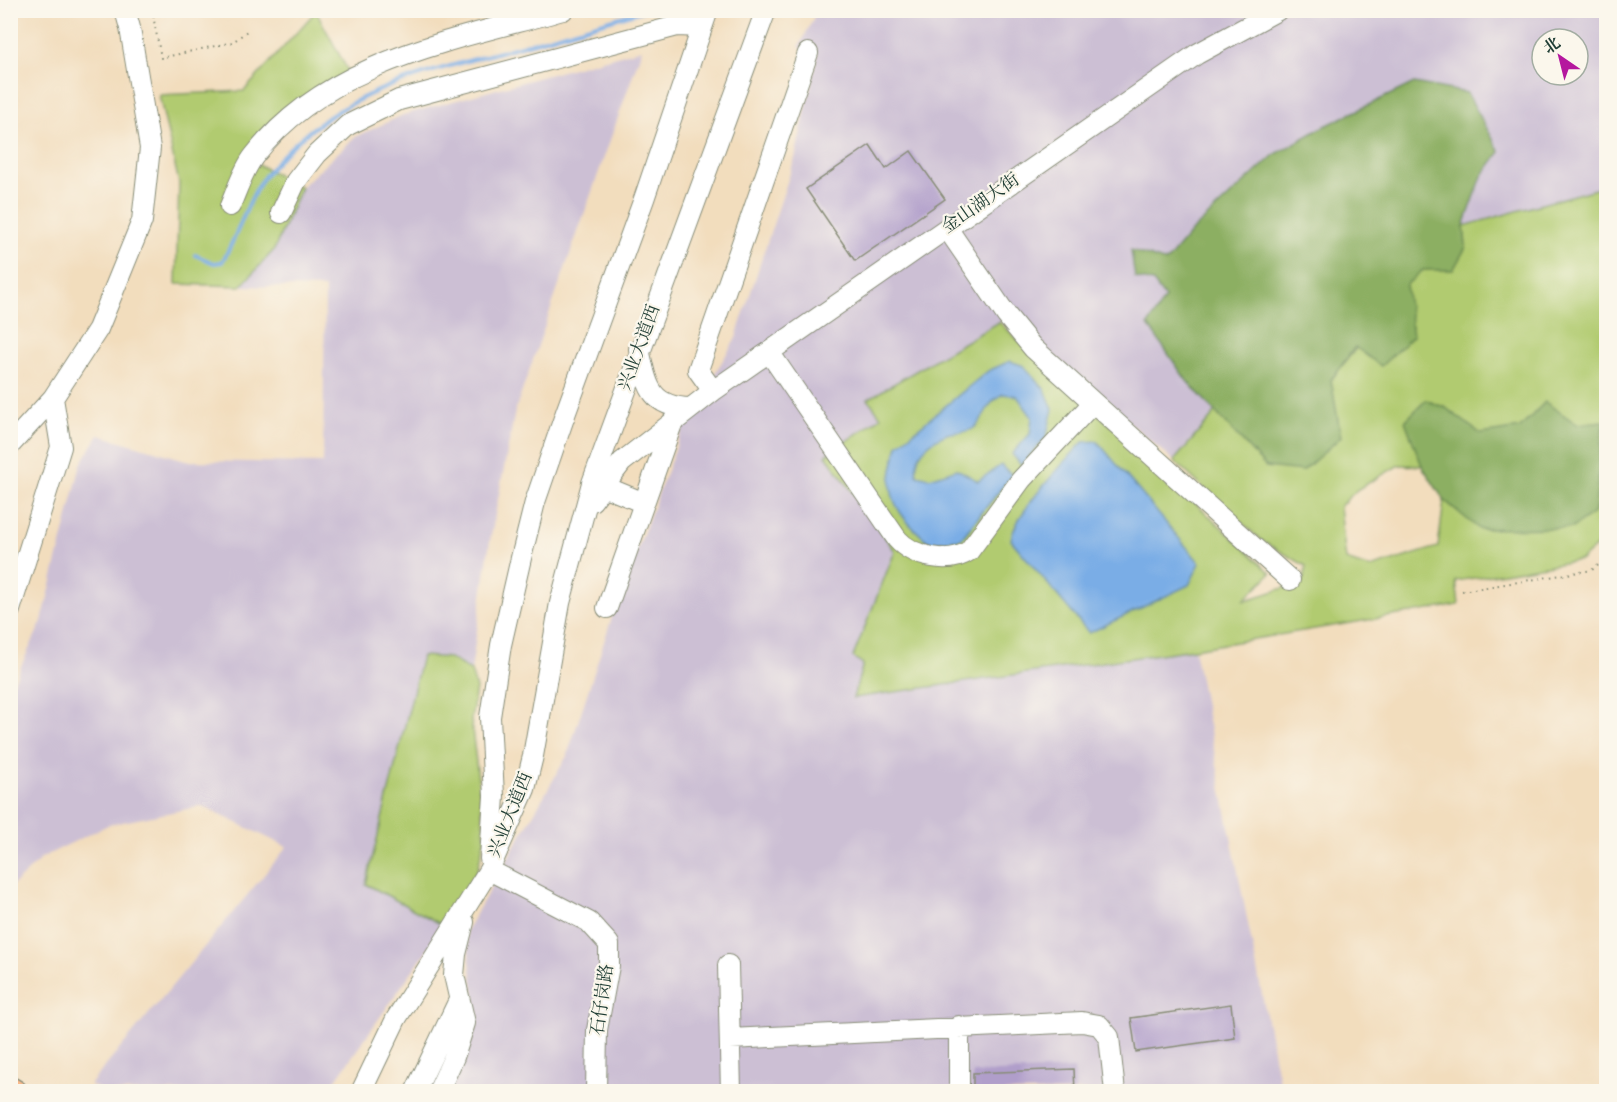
<svg xmlns="http://www.w3.org/2000/svg" width="1617" height="1102" viewBox="0 0 1617 1102" font-family="'IM FELL English','Noto Serif SC',serif">
<style>
.industrial{fill:#ccbfd4;fill-rule:evenodd}
.green{fill:#b1cb70;stroke:#688452;stroke-width:1.5;fill-rule:evenodd}
.forest{fill:#8caf62;stroke:#56764b;stroke-width:1.5}
.water{fill:#7aade6;stroke:#4c758d;stroke-width:1.5}
.lines{fill:none;stroke-linecap:round;stroke-linejoin:round}
.stream{stroke:#7aade6;stroke-width:4}
.building{fill:#b09eca}
.minor-casing{stroke:#888d78;stroke-width:22}
.major-casing{stroke:#888d78;stroke-width:27}
.path{stroke:#888d78;stroke-width:2;stroke-dasharray:1.5 4.5;stroke-linecap:butt}
.minor{stroke:#fff;stroke-width:20}
.major{stroke:#fbbb8c;stroke-width:24}
.labels{text-anchor:middle;dominant-baseline:central;stroke-width:4.5;stroke-linejoin:round;paint-order:stroke}
.street-label{font-size:18px;fill:#1f3d34;stroke:#fbf7ec}
</style>
<rect width="100%" height="100%" fill="#fbf7ec"/>
<filter id="ink" filterUnits="userSpaceOnUse"><feTurbulence type="fractalNoise" baseFrequency=".0167" numOctaves="2"/><feDisplacementMap in="SourceGraphic" scale="12" xChannelSelector="R" yChannelSelector="G"/><feConvolveMatrix kernelMatrix="1 2 1 2 8 2 1 2 1" color-interpolation-filters="sRGB"/></filter>
<filter id="wash" filterUnits="userSpaceOnUse"><feTurbulence type="fractalNoise" baseFrequency=".008" numOctaves="4" result="noise"/><feDisplacementMap in="SourceGraphic" scale="24" xChannelSelector="R" yChannelSelector="G"/><feGaussianBlur stdDeviation="1.35" result="paint"/><feColorMatrix in="noise" values="0 0 0 0 0 0 0 0 0 0 0 0 0 0 0 0 0 1.4 0 .05"/><feComposite in="paint" operator="in"/></filter>
<g filter="url(#wash)">
<rect width="100%" height="100%" fill="#f2ddbd"/>
<path class="industrial" d="M817,11H1606V186L1464,226L1482,176L1500,151L1274,155L1191,232L1153,282L1165,298L1187,381L1216,412L1174,461L1039,345L1015,313L869,399L881,417L895,551L853,657L863,664L853,698L1194,649L1281,1091L448,1092L478,1023L466,931L567,756L614,611L685,423L735,340L795,158L818,54L799,47ZM1542,39H1578V75H1542Z
M642,49L515,411L490,541L471,671L450,658L366,884L444,926L328,1091L106,1092L90,1085L287,847L202,806L108,825L43,857L11,887V688L42,621L81,464L99,435L189,461L323,463L325,288L241,286L274,250L301,187L355,137L403,115Z"/>
<path class="green" d="M316,11L348,71L246,158L301,187L274,250L241,286L176,284L179,183L159,95L244,91Z
M1606,186V531L1599,544L1581,560L1456,581L1459,605L1194,649L853,698L863,664L853,657L895,551L826,455L881,417L868,399L999,322L1271,573L1243,601L1303,582L1306,566L1262,541L1174,461L1216,412L1266,467L1340,437L1331,380L1406,285L1423,270L1466,247L1464,226ZM1399,465L1422,466L1444,500L1438,547L1370,568L1346,560L1340,506L1358,489Z
M422,656L450,658L471,671L476,688L471,720L485,837L477,872L444,926L366,884Z"/>
<path class="forest" d="M1414,83L1467,93L1500,152L1482,176L1464,226L1466,247L1453,270H1423L1406,285L1413,336L1381,366L1355,347L1331,380L1341,437L1303,471L1266,467L1187,381L1148,325L1165,298L1153,282L1135,278L1131,250L1166,262L1191,232L1274,155L1321,128Z
M1426,400L1446,408L1481,434L1520,428L1545,402L1577,424L1603,421L1595,512L1572,528L1479,529L1444,500L1422,466L1405,421Z"/>
<path class="water" d="M1010,361L1024,366L1045,390L1053,409L1046,438L1021,465L1012,454L1030,434L1032,417L1017,396L1003,394C982,407 987,417 974,428C966,434 956,431 947,434C929,441 913,455 917,475L930,478L957,469L978,481L1001,465L1012,475L961,539L930,543C913,529 893,511 891,487C889,474 895,458 898,445L988,371Z
M1097,441L1200,563L1189,585L1089,633L1011,540C1015,512 1063,464 1083,442Z"/>
<g class="lines">
<path class="stream" d="M195,255L214,263L222,262C238,236 249,195 267,173C329,97 406,78 496,53C545,39 595,25 644,10"/>
</g>
<g id="blocks">
<path class="building" d="M870,145L886,169L911,151L945,199L855,261L806,189Z
M1231,1004L1235,1038L1136,1052L1131,1018Z
M1074,1069L1075,1092H973V1073Z"/>
</g>
</g>
<g filter="url(#ink)">
<use href="#blocks" fill-opacity="0" stroke="#888d78" stroke-width="1.5"/>
<g class="lines">
<defs>
<path id="minor" d="M230,206C237,190 243,170 254,156C327,61 455,40 563,10
M281,213L296,181L317,154L348,125L399,100L677,26L702,27
M947,228L1007,316L1033,348L1290,580
M639,349C647,383 648,407 690,408
M769,352L897,539C913,557 949,565 969,551L1021,480L1093,403
M713,391L698,370L808,53
M10,445L53,398L98,329L142,221L150,148L130,28L125,10
M603,486L644,503
M592,501L622,462L713,391L1197,54L1278,10
M607,608L673,421
M10,610L61,447L53,398
M490,859L494,796L490,717L501,645L521,558L535,502L566,412L644,199L708,10
M489,870L589,922L609,944V966L597,1030L596,1092
M728,965L731,1092
M959,1026V1092
M730,1039L1082,1022L1099,1025L1109,1037L1115,1092
M361,1092L396,1019L489,870L525,789L533,756L560,603L592,483L766,10
M415,1092L459,1000
M438,1092L454,1057L465,1023L454,975L456,954L464,922"/>
<path id="major" d="M10,1089L15,1092"/>
</defs>
<use href="#minor" class="minor-casing"/>
<use href="#major" class="major-casing"/>
<path class="path" d="M152,10L161,58L233,42L247,31
M1462,591L1592,570L1606,559"/>
<use href="#minor" class="minor"/>
<use href="#major" class="major"/>
</g>
</g>
<g class="labels">
<g class="street-label">
<text transform="translate(981 204) rotate(-35)">金山湖大街</text>
<text transform="translate(640 348) rotate(-70)">兴业大道西</text>
<text transform="translate(511 815) rotate(-68)">兴业大道西</text>
<text transform="translate(603 1000) rotate(-82)">石仔岗路</text>
</g>
</g>
<rect width="1617" height="1102" fill="none" stroke="#fbf7ec" stroke-width="36"/>
<g transform="translate(1560 57) rotate(325)"><circle r="28" fill="#fbf7ec" stroke="#a3ada2" stroke-width="1.5"/>
<path d="M0-4.5L10 22L0 15L-10 22Z" fill="#b5179e"/>
<text y="-9" font-size="16" font-weight="bold" text-anchor="middle" fill="#1f3d34">北</text>
</g>
</svg>
